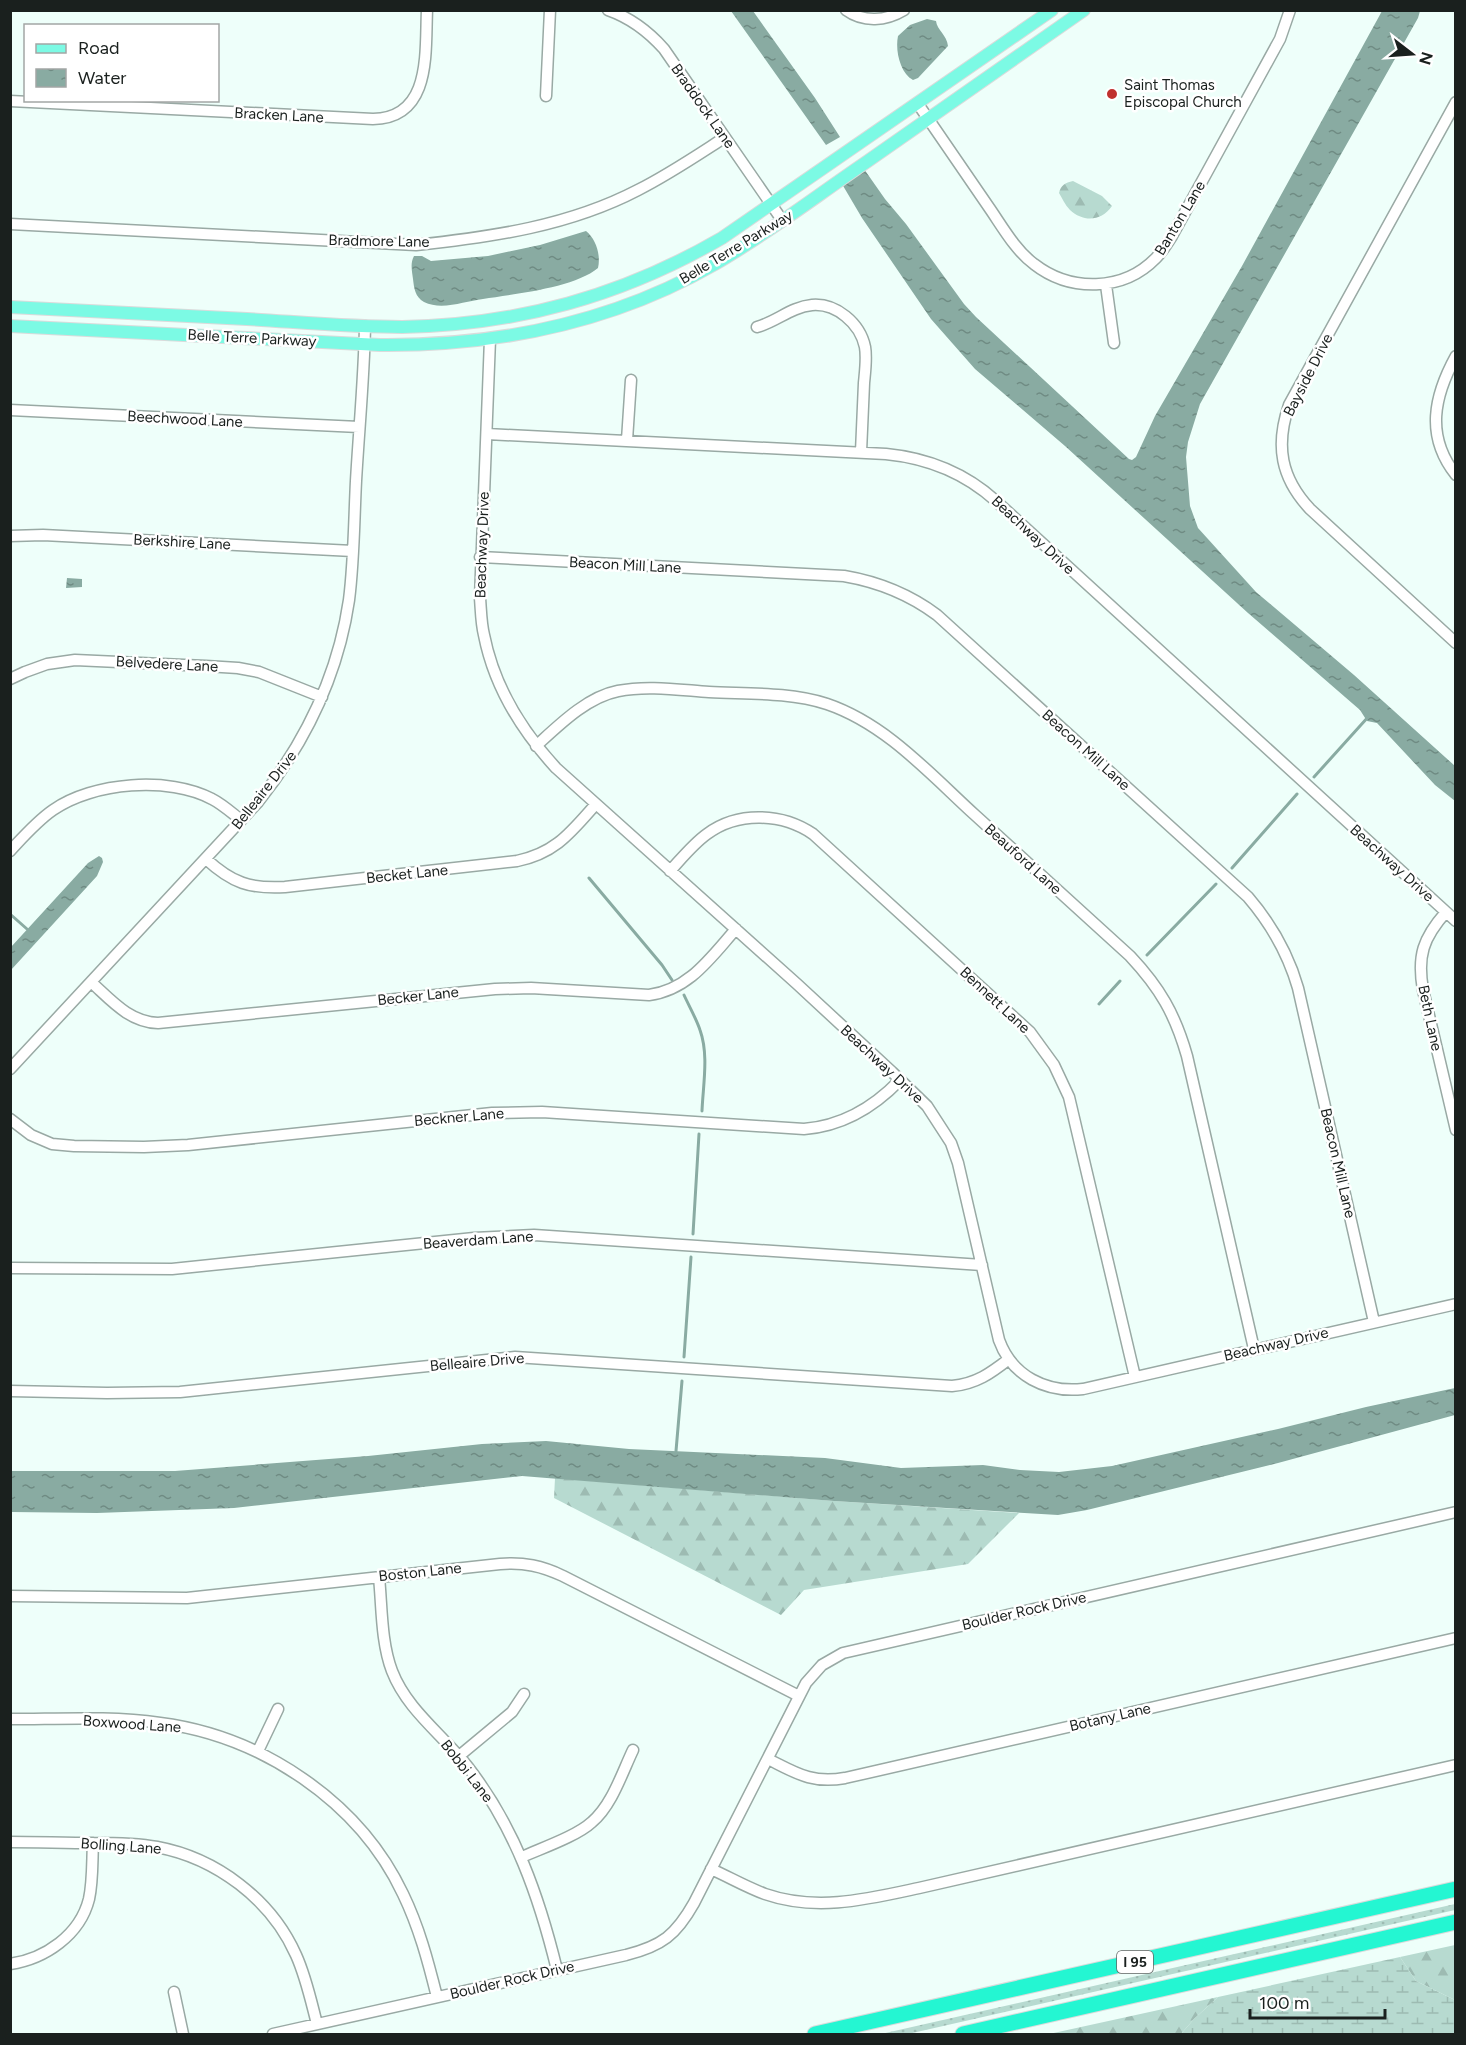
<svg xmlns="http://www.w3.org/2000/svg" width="1466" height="2045" viewBox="0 0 1466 2045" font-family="Figtree,sans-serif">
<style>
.grass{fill:url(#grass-dots)}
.forest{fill:url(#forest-firs)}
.wetland{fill:url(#wetland-marsh)}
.water{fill:url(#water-ripples)}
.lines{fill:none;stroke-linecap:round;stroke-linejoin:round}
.stream{stroke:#89aba2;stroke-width:3}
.minor-casing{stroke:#99a9a4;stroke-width:13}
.major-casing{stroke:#dadbdb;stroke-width:14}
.highway-casing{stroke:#dadbdb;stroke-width:17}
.minor{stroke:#fff;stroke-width:10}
.major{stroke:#7cfae4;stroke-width:12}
.highway{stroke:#24f6d2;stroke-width:15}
.poi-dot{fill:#c0312e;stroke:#fff;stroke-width:2}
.labels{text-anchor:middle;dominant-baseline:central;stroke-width:5;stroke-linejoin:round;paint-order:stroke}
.shield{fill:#fff;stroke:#5f6362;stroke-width:1.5}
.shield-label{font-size:14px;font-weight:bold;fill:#1a201e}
.poi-label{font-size:15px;fill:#1a201e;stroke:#fff;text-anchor:start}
.street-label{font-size:15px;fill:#1a201e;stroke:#fff}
</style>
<defs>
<pattern id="grass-dots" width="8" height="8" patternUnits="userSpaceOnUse" patternTransform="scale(1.5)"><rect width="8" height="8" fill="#b7dad0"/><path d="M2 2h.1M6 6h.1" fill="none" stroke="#9dbbb2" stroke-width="1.8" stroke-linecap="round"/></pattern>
<pattern id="forest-firs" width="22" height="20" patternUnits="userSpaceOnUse" patternTransform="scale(1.5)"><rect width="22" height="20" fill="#b7dad0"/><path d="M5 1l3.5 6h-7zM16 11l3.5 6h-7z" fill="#9dbbb2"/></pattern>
<pattern id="wetland-marsh" width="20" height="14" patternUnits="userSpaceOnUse" patternTransform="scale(1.5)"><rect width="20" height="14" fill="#b7dad0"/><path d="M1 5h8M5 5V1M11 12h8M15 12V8" fill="none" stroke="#9dbbb2"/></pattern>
<pattern id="water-ripples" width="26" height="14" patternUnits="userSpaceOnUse" patternTransform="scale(1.5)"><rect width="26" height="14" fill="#89aba2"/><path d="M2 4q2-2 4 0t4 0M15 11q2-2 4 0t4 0" fill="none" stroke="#6f8b83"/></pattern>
</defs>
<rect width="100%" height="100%" fill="#eefffa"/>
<path class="grass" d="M1455,1904V1910L908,2034H881Z"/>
<path class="forest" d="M1073,181L1102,196L1112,206C1101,222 1083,222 1070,210C1065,205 1062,198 1059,193C1061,185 1065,183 1073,181Z
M555,1478L834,1501L1019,1513L968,1564L804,1590L781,1615L554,1498Z
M1455,1945V2000L1416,1981L1400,1957Z
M1218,1997L1194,2019L1181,2034H1049Z"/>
<path class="wetland" d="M1400,1957L1416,1981L1455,2000V2034H1181L1194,2019L1218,1997Z"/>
<path class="water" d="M731,11H753L815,98L840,137L826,145Z
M1382,11H1420L1418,18L1200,404L1188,442L1186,457L1190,506L1198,528L1256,592L1354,675L1455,766V801L1435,785L1377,723L1367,721L1360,710L1248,613L1065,446L975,369L931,319L862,218L842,184L864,169L885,199L906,224L964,304L976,317L1129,459L1132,460L1136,457L1155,416L1242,266Z
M927,19L936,21C937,30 947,35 948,46L918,78L913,80C900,73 895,50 898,36L910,25Z
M586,231C596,239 601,255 598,268C574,288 514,294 483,299C465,301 442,311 424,302C415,297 414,288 413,279C412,271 410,263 414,256H422L431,261L488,256L540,245Z
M67,578L82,579V587L66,588Z
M99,856L102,858L103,862L97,876L11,970V947L88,863Z
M1455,1388V1415L1278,1463L1087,1510L1058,1515L834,1501L522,1476L234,1508L97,1513L11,1512V1471H175L368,1456L482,1444L546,1441L629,1449L825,1458L901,1468L983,1465L1020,1470L1059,1472L1112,1466L1278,1429L1366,1407Z"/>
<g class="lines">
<path class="stream" d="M1314,777L1369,716
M1232,868L1297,794
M589,878L662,965L672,980
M10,914L27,929
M1147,955L1216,884
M684,995C689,1006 696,1018 700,1030C709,1055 703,1085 702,1111
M1099,1004L1120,981
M693,1234L699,1134
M684,1357L691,1257
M676,1451L682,1381"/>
<defs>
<path id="minor" d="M608,10C631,18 648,31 664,49L782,220
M846,10C864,23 886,21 904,10
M546,96L550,10
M10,101L373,119C432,118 425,52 427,10
M1456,102L1289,405C1275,446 1281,478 1310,509L1456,643
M918,104C941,138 965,172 988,206C1002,226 1015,250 1034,264C1070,292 1123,292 1156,258C1162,252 1167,244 1172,236L1280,39L1290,10
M10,224L416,245C492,237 569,226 638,190C668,175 696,156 724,138
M1106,285L1114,343
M757,327C776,322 791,307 812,305C836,303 860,323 865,347C867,358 865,372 864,383C863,406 862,429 861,452
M490,339L480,598C481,610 481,623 484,635C494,686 521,730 556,768L797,984L892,1072L927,1106L951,1143L958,1163L999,1340C1012,1376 1046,1393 1083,1389L1456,1304
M1456,356C1434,396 1425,436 1456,475
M10,410L359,427
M487,434L886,454C927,458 965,473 996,501L1456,921
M627,440L631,380
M10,536L43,535L353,551
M480,557L844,576C879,582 909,594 937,615L1248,897C1272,925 1288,953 1298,988L1374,1322
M10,679L25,672L47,664L75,660L206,666L238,668L259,672L322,697
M536,746C559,725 587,697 618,691C647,685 680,690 709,692C747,694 790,692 827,704C886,724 930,774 975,815C1026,862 1078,909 1130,956C1160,988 1175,1014 1187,1056L1254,1349
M10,851C24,836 37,821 53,810C93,782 169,776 212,799C222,804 232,813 241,820
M206,859C232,883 250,889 285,887L517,861C556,853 571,832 596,804
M670,871C682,858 693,844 707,834C738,811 782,813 813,834L1030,1032L1054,1065L1069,1097L1135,1377
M1446,912C1423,938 1417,956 1423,990L1456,1130
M91,982C111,1000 129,1022 158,1023L495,989L531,988L649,995C689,990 711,957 736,929
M10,1069L258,802C305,743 338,675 349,600C354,561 354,521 356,481C359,429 364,378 365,326
M10,1119L31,1135L52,1144L74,1146L144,1147L188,1145L492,1113L542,1112L804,1129C843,1126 874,1107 900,1080
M10,1268L172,1269L474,1238L534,1235L982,1265
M10,1391L107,1393L180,1392L515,1357L952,1386C976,1384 991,1373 1009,1359
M379,1577C382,1607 381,1642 392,1671C407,1710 443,1735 468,1767C515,1828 539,1896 557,1970
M10,1596L187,1598L500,1564C524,1562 542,1566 563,1576L799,1696
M10,1719C60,1719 111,1716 160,1723C261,1736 359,1801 403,1894C419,1927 428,1961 437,1997
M258,1751L278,1709
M459,1756L512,1712L524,1694
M768,1759C796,1773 812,1784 845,1778L1456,1638
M10,1842C38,1842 65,1843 93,1843C114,1843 136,1843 157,1847C216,1858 271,1899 296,1955C306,1977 311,2001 317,2024
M522,1857C542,1848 577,1836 592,1822C612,1805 622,1773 633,1750
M711,1869C729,1877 746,1887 765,1894C817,1912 868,1899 919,1888L1456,1765
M10,1964C45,1959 80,1935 89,1899C93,1881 92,1861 93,1843
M174,1992L183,2034
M273,2034L626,1955C662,1946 676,1935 694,1903L806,1683L822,1665L843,1653L1456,1512"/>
<path id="major" d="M10,307C89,311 168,315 247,319C298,322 350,327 402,327C518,325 622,296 722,238L1052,10
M10,326L380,345C497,346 612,323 715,264C767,234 815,197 865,163C938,112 1011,61 1084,10"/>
<path id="highway" d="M815,2034L1456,1889
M963,2034L1456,1922"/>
</defs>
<use href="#minor" class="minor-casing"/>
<use href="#major" class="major-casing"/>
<use href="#highway" class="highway-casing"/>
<use href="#minor" class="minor"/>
<use href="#major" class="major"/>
<use href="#highway" class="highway"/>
</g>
<circle class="poi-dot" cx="1112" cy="94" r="6"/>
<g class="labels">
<rect class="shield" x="1117" y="1951" width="36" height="22" rx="4.5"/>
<g class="shield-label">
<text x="1135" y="1962">I 95</text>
</g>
<g class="poi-label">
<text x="1124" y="85">Saint Thomas<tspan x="1124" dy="17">Episcopal Church</tspan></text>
</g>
<g class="street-label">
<text transform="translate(703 106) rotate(55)">Braddock Lane</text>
<text transform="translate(279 115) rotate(3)">Bracken Lane</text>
<text transform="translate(1180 218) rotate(-59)">Banton Lane</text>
<text transform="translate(379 241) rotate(1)">Bradmore Lane</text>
<text transform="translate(736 247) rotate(-31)">Belle Terre Parkway</text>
<text transform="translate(252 338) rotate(3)">Belle Terre Parkway</text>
<text transform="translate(1308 375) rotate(-63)">Bayside Drive</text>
<text transform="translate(185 419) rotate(3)">Beechwood Lane</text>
<text transform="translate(1033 535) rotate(43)">Beachway Drive</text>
<text transform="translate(182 542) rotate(3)">Berkshire Lane</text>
<text transform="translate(482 545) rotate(-88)">Beachway Drive</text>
<text transform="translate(625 565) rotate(3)">Beacon Mill Lane</text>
<text transform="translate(167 664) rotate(3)">Belvedere Lane</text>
<text transform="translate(1086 750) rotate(42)">Beacon Mill Lane</text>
<text transform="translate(264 790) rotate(-52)">Belleaire Drive</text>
<text transform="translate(1023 859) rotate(42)">Beauford Lane</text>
<text transform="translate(1392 863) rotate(42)">Beachway Drive</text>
<text transform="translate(407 874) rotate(-6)">Becket Lane</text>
<text transform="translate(418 996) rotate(-6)">Becker Lane</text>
<text transform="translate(995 1000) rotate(43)">Bennett Lane</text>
<text transform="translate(1430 1018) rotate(78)">Beth Lane</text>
<text transform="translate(882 1064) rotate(43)">Beachway Drive</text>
<text transform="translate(459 1117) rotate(-5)">Beckner Lane</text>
<text transform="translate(1338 1163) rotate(77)">Beacon Mill Lane</text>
<text transform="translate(478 1240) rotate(-4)">Beaverdam Lane</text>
<text transform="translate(1276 1344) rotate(-13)">Beachway Drive</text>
<text transform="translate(477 1362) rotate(-5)">Belleaire Drive</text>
<text transform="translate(420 1572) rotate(-6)">Boston Lane</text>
<text transform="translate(1024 1611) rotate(-13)">Boulder Rock Drive</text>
<text transform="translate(1110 1717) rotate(-13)">Botany Lane</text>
<text transform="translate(132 1724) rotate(4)">Boxwood Lane</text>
<text transform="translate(467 1771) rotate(52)">Bobbi Lane</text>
<text transform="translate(121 1846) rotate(4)">Bolling Lane</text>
<text transform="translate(512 1980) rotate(-13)">Boulder Rock Drive</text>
</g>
</g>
<rect width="1466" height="2045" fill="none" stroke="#1a201e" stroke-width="24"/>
<rect x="24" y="24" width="195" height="78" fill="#ffffff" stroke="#a3a6a5" stroke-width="1.5"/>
<rect x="36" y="44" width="30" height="9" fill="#7cfae4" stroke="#a3a6a5" stroke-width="1.5"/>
<text x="78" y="54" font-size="18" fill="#1a201e">Road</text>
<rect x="36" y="69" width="30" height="18" fill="url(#water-ripples)" stroke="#a3a6a5" stroke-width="1.5"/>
<text x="78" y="84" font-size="18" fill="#1a201e">Water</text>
<g transform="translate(1412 54) rotate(107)" stroke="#ffffff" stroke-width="4.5" paint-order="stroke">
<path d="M0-4.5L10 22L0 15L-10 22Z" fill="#1a201e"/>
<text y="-9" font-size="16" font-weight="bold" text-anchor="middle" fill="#1a201e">N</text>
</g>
<path d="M1250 2009v9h135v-9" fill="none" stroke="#1a201e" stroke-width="3"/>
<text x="1259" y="2009" font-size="18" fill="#1a201e" stroke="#ffffff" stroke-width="4.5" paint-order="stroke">100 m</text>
</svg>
